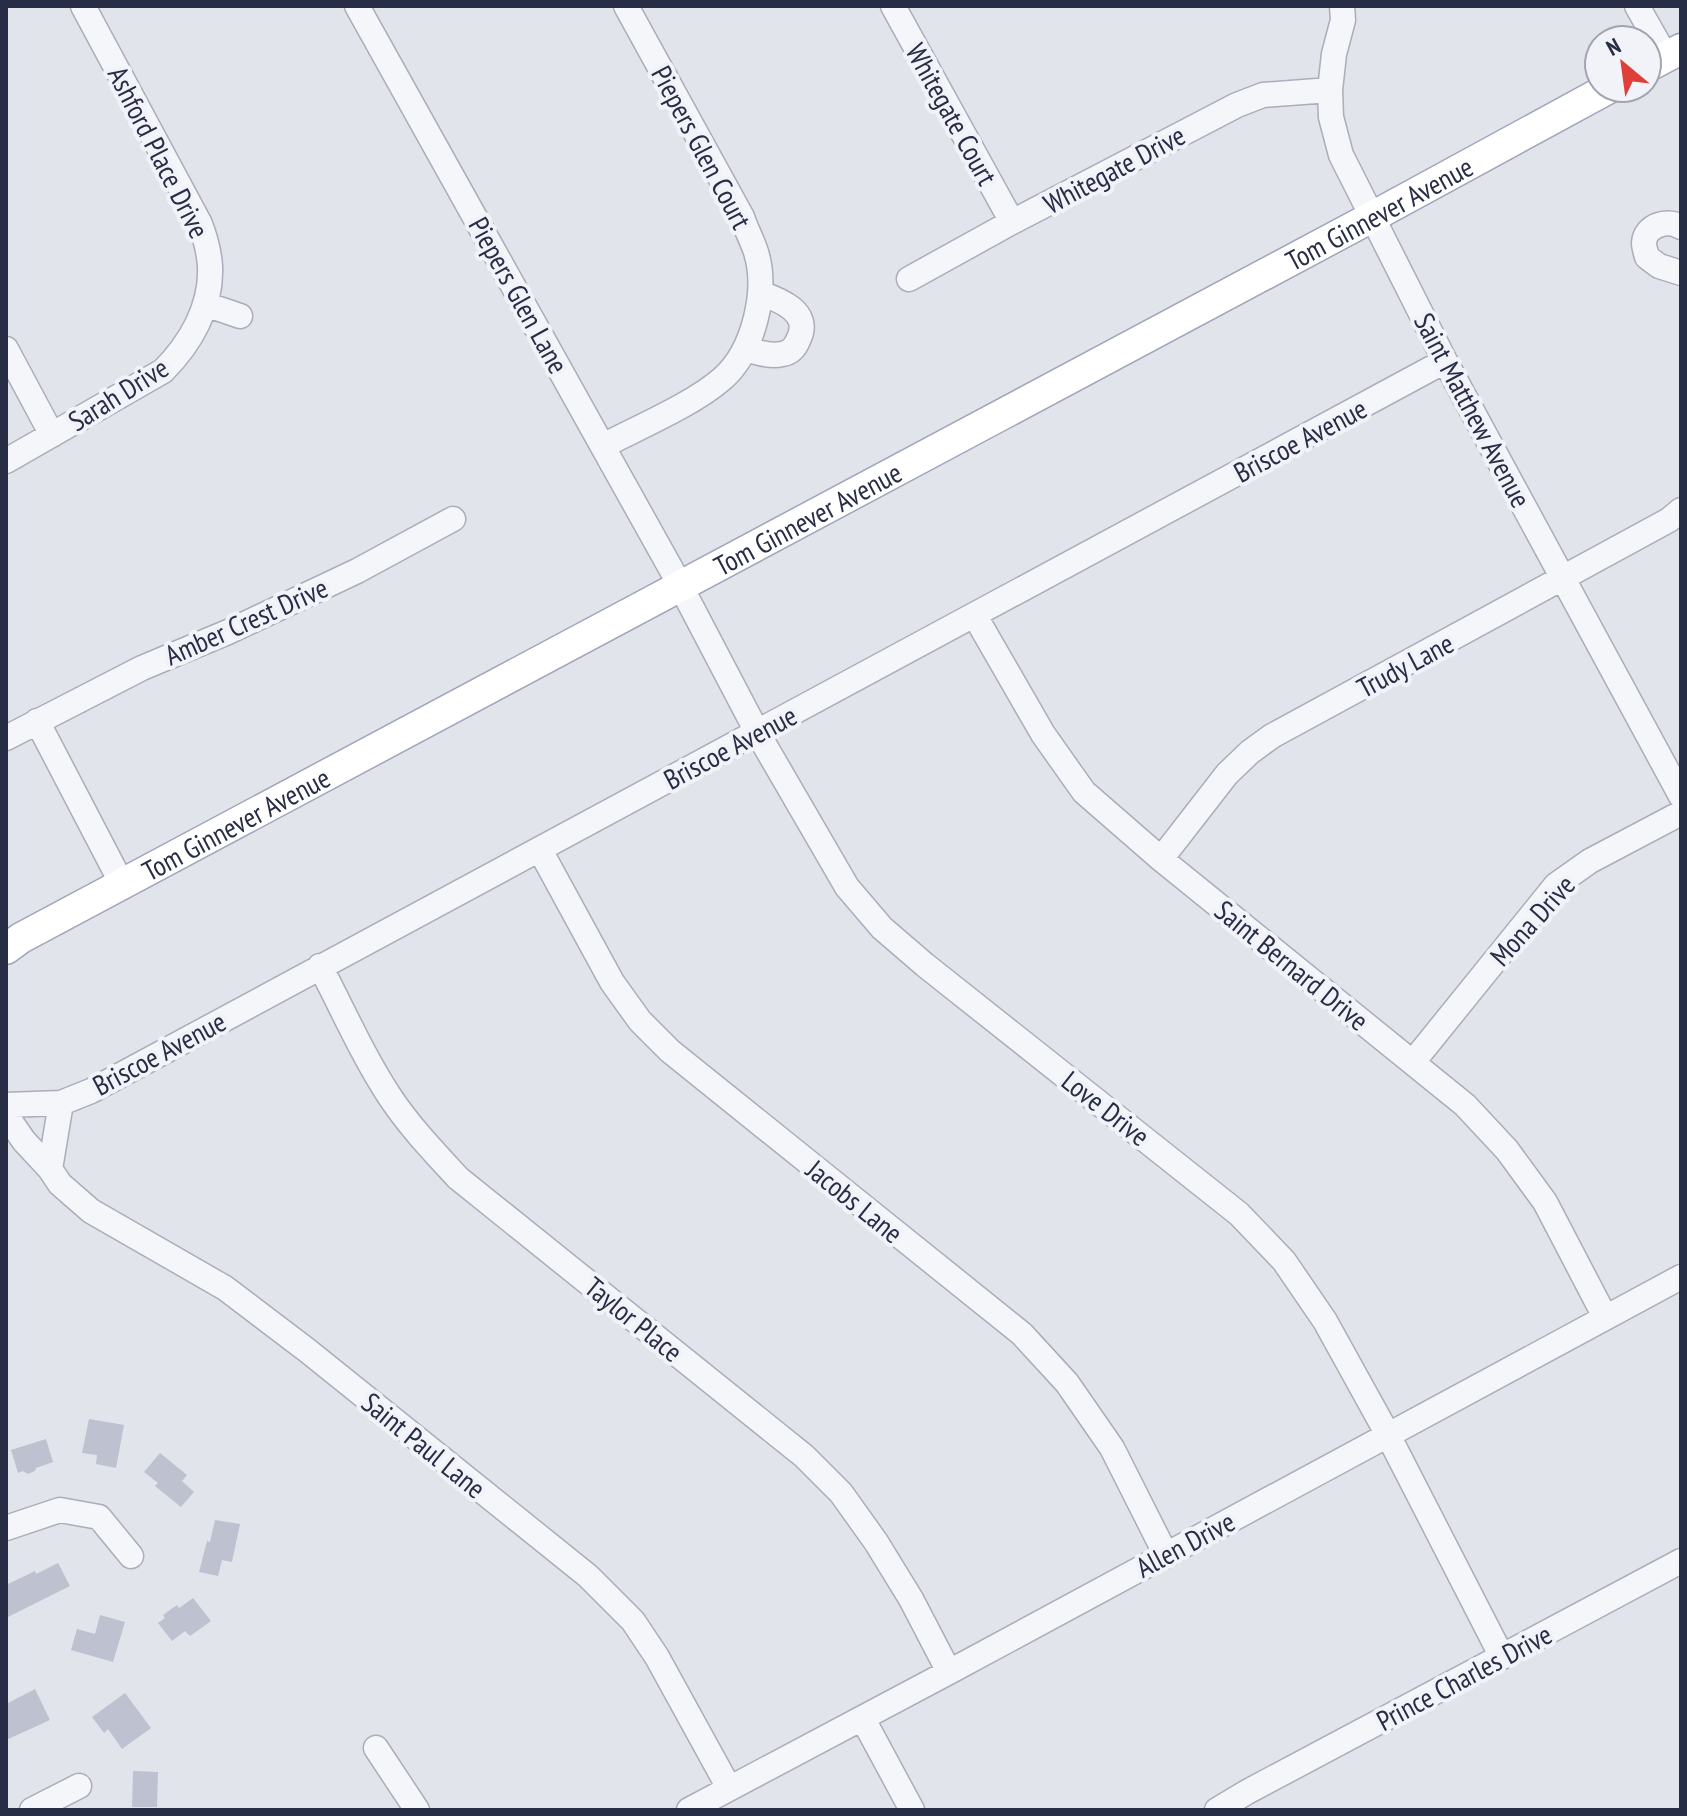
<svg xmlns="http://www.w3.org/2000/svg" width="1687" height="1816" viewBox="0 0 1687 1816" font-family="'PT Sans Narrow',sans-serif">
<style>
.building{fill:#bec1cf}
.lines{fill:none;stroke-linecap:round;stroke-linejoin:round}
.minor-casing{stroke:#aaadba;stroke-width:27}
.major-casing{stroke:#9fa5b9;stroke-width:33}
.minor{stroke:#f5f6f9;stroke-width:24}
.major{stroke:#fff;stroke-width:30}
.labels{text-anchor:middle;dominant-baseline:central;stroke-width:8;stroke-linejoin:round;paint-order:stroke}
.street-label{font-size:28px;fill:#282d46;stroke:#f2f3f9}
</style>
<rect width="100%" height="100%" fill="#e2e4ec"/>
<path class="building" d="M89,1419L124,1425L116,1468L96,1464L97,1455L82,1453Z
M46,1439L53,1462L36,1468L35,1471L28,1474L23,1471L18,1473L11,1450Z
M160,1453L187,1475L182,1481L194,1492L181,1507L155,1486L158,1483L144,1472Z
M215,1520L240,1524L232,1562L222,1560L218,1576L199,1572L207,1541L210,1542Z
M58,1563L70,1586L6,1618V1585L35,1571L36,1574Z
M193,1598L211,1621L190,1636L185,1631L172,1641L158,1623L165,1618L163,1615L177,1605L179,1608Z
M100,1615L125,1622L113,1662L71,1650L77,1629L95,1634Z
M35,1689L50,1720L6,1740V1704Z
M125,1693L151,1728L122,1749L108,1729L104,1733L92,1717Z
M133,1771L158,1772L157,1807H132Z"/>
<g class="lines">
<defs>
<path id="minor" d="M357,6L680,585L757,732L847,887L882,928L925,965L1239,1214L1284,1261L1325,1321L1388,1435L1502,1657
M893,6L1012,222
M1342,6L1343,20L1334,54L1330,90L1331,117L1341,155L1445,361L1681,796
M1637,6L1666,57
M1681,227C1668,219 1645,225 1644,243C1644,247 1646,253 1647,257L1659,266L1681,273
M909,279L1012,222L1237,105L1263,95L1330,90
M205,304L240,316
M6,349L52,435
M745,349C757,352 769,357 782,354C791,353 796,346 799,338C811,312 780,300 760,293
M603,446C639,427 692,405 722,379C754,351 768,291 756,252C752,240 746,229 742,217L626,6
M6,461L163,371C191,343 212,306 210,266C209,251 205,237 200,224L83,6
M975,616L1043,734L1084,792L1161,859L1465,1105L1507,1150L1545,1202L1605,1317
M37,721L122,884
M6,738L142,668L228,632L357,571L453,519
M540,850L612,982L640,1021L670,1051L1022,1334L1067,1383L1112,1448L1166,1555
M1161,859L1227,774L1250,752L1272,736L1669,520L1681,510
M320,966C343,1010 363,1056 390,1097C410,1127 434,1152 458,1178L804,1456L841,1493L876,1542L911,1599L949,1672
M1413,1062L1556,885L1590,861L1681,813
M6,1105L61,1103L91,1091L1445,361
M6,1115L24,1141L50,1169L60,1184L91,1211L225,1288L308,1351L588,1576L633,1621L657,1657L729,1788
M50,1169L61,1103
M6,1528L60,1510L99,1517L131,1556
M863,1719L912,1810
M376,1748L417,1810
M32,1810L79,1786
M689,1810L949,1672L1681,1277
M1217,1810L1247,1792L1681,1561"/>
<g id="major">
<path d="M1647,67L1681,49"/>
<path id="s1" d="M6,949L21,938L1372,217L1609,88"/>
</g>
</defs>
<use href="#minor" class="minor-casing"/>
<use href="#major" class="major-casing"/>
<use href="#minor" class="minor"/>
<use href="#major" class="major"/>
</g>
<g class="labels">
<g class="street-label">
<text transform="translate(952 114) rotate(61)">Whitegate Court</text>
<text transform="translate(702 147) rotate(62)">Piepers Glen Court</text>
<text transform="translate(159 152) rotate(63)">Ashford Place Drive</text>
<text transform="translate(1114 169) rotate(-28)">Whitegate Drive</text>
<text stroke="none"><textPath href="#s1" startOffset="1558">Tom Ginnever Avenue</textPath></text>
<text transform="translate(519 295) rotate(61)">Piepers Glen Lane</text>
<text transform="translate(118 394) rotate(-32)">Sarah Drive</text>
<text transform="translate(1473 410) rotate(62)">Saint Matthew Avenue</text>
<text transform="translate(1300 440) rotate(-28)">Briscoe Avenue</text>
<text stroke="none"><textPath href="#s1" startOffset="910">Tom Ginnever Avenue</textPath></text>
<text transform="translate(246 621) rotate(-24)">Amber Crest Drive</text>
<text transform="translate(1405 665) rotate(-28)">Trudy Lane</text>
<text transform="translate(730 747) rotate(-28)">Briscoe Avenue</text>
<text stroke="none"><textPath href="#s1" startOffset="262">Tom Ginnever Avenue</textPath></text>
<text transform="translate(1532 920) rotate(-48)">Mona Drive</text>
<text transform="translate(1292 965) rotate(39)">Saint Bernard Drive</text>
<text transform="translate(159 1053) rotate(-28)">Briscoe Avenue</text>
<text transform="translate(1106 1108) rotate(38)">Love Drive</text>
<text transform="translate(855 1201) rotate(39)">Jacobs Lane</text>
<text transform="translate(634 1319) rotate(39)">Taylor Place</text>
<text transform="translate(424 1445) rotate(39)">Saint Paul Lane</text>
<text transform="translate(1185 1544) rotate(-28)">Allen Drive</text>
<text transform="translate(1464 1677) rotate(-28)">Prince Charles Drive</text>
</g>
</g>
<rect width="1687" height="1816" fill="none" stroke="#282d46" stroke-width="16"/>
<g transform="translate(1623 64) rotate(331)"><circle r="38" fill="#f2f3f9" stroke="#a1a4b1" stroke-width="2"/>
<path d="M0-6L14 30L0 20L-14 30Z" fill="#de4039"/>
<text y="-12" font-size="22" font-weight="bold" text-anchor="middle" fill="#282d46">N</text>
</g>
</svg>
